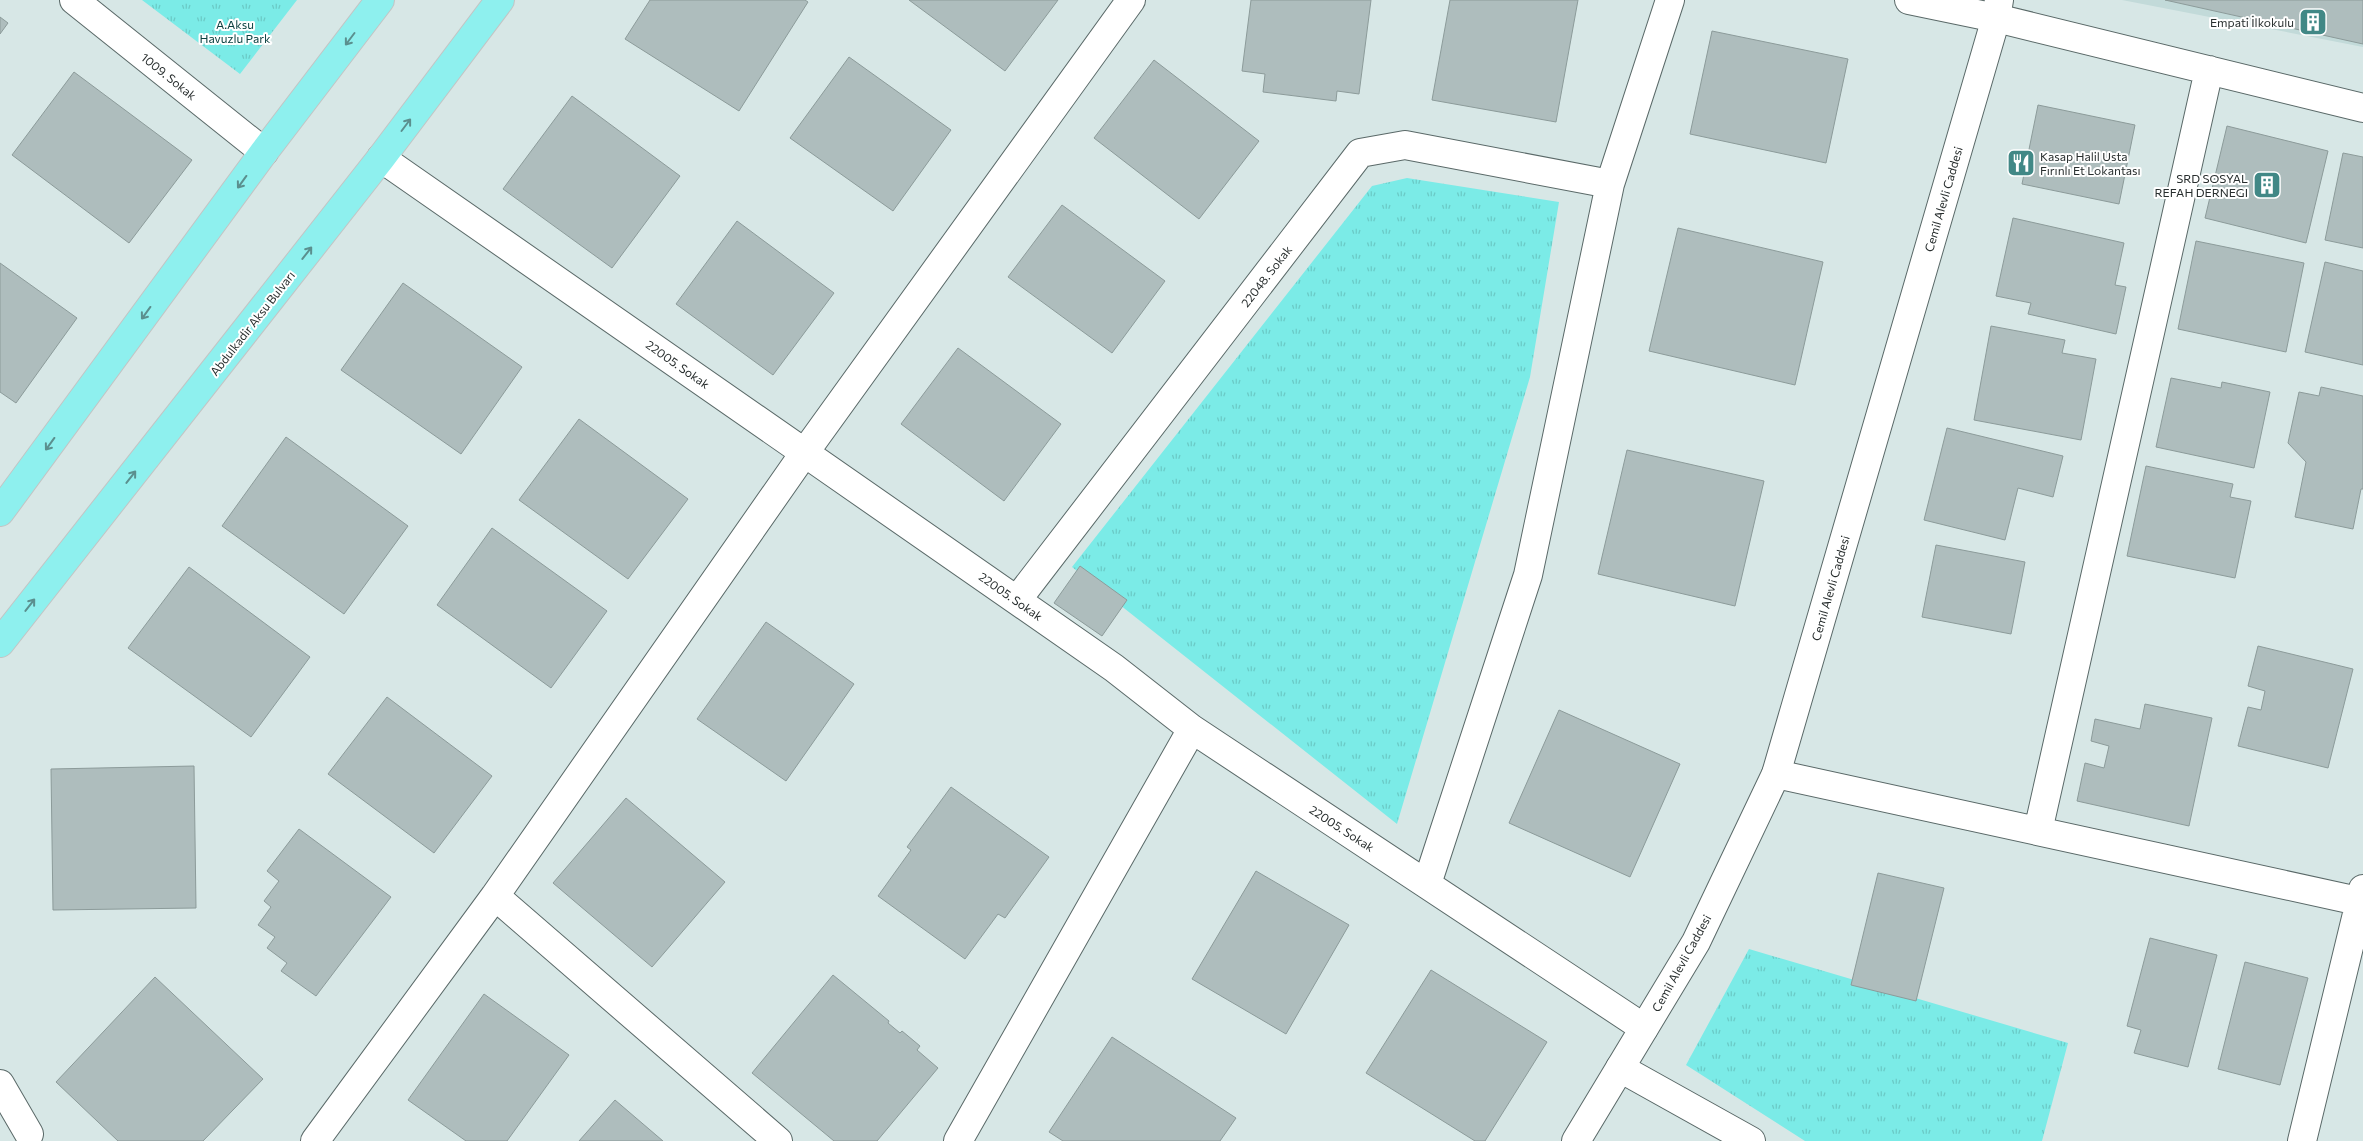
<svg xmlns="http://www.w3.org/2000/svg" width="2363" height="1141" viewBox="0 0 2363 1141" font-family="Commissioner,sans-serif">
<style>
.built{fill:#c2dad9}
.grass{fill:url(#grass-tufts)}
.building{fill:#aebdbd;stroke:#8c9b9a}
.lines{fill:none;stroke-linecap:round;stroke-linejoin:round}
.minor-casing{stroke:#5a6968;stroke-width:30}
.tertiary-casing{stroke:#5a6968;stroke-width:30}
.primary-casing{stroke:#c3c4c4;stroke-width:30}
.minor{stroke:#fff;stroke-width:28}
.tertiary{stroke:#fff;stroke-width:28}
.primary{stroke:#8ef0ee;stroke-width:28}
.oneway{stroke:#5b8f8e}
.labels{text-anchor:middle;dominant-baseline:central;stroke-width:4;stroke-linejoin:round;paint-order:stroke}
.poi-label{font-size:12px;fill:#282e2e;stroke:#fff;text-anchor:end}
.park-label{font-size:12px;fill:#0b4140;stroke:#fff}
.street-label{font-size:12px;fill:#282e2e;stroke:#fff}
</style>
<defs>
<pattern id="grass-tufts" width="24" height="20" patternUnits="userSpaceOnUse" patternTransform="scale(1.25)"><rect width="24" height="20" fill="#7bebe7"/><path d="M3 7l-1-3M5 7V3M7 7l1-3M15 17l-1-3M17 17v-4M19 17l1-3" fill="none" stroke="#6acac6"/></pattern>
</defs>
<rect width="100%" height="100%" fill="#d7e7e6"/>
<path class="built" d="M2122,0H2363V47Z"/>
<path class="grass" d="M142,0H297L240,74Z
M1407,178L1559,202L1530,377L1397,824L1072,567L1372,186Z
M1749,949L2068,1043L2042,1141H1805L1686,1065Z"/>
<path class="building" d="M650,0H805L808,2L739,111L625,39Z
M909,0H1058L1005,71Z
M1251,0H1371L1359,94L1337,91L1336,101L1263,92L1265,74L1242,71Z
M1450,0H1578L1556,122L1432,100Z
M2165,0H2363V44Z
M0,17L8,23L0,34Z
M1712,31L1848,59L1826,163L1690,134Z
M849,57L951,130L893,211L790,138Z
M1154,60L1259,141L1199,219L1094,138Z
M74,72L192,160L129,243L12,155Z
M572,96L680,176L612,268L503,189Z
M2038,105L2135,125L2119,204L2022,184Z
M2227,126L2328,151L2306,243L2205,218Z
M2343,153L2363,157V248L2325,240Z
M1062,205L1165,281L1112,353L1008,277Z
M2013,218L2124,243L2115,285L2126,287L2116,334L2028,314L2031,303L1996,296Z
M737,221L834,293L773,375L676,304Z
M1678,228L1823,262L1795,385L1649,351Z
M2196,241L2304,263L2286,352L2178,329Z
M2325,262L2363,271V365L2305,352Z
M0,263L77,318L16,403L0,392Z
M403,283L522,367L461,454L341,370Z
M1991,326L2065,340L2062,353L2096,359L2081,440L1974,420Z
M958,348L1061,424L1004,501L901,424Z
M2171,378L2221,388L2222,382L2270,392L2254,468L2156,447Z
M2321,387L2363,396V489H2361L2353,529L2295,517L2306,462L2288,443L2299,392L2319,396Z
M579,419L688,499L628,579L519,500Z
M1947,428L2063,456L2053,497L2018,488L2005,540L1924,520Z
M286,437L408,526L344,614L222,526Z
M1627,450L1764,481L1735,606L1598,574Z
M2146,466L2233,484L2230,497L2251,501L2235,578L2127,556Z
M492,528L607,611L551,688L437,605Z
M1936,545L2025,562L2011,634L1922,617Z
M1080,566L1127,600L1102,636L1054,603Z
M189,567L310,657L251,737L128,648Z
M766,622L854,684L786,781L697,719Z
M2258,646L2353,669L2328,768L2238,746L2248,707L2261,710L2265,691L2248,686Z
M387,697L492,776L434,853L328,774Z
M2145,704L2212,718L2189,826L2077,801L2085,763L2104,768L2109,746L2091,741L2095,719L2140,729Z
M1559,710L1680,764L1630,877L1509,823Z
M194,766L196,908L53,910L51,769Z
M951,787L1049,857L1005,918L998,914L965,959L878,896L911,850L907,847Z
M626,798L725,882L652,967L553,883Z
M299,829L391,897L316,996L281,971L287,963L267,948L275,937L258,925L271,907L264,901L279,881L267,871Z
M1256,871L1349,925L1286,1034L1192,979Z
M1878,873L1944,888L1916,1001L1851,985Z
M2150,938L2217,955L2188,1067L2134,1053L2141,1030L2127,1026Z
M2245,962L2308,978L2280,1085L2218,1069Z
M1431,970L1547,1042L1485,1141H1475L1366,1073Z
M833,975L889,1021L888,1023L900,1033L902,1031L920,1046L917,1050L938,1068L877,1141H834L752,1073Z
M155,977L263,1079L203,1141H118L56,1082Z
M484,994L569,1055L507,1141H466L408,1100Z
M1112,1037L1236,1118L1220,1141H1063L1049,1132Z
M615,1100L663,1141H579Z"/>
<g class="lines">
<defs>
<path id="minor" d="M74,0L264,152
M1909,0L1996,18L2363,108
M381,158L1114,668L1192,729L1644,1028
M1017,600L1360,153L1405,145L1610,184
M1776,774L2363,902
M2038,831L2209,70
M1427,884L1528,575L1610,184L1670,0
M495,896L778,1141
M1620,1068L1751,1141
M315,1141L495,896L805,452L1131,0
M958,1141L1192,729
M2302,1141L2363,889"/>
<path id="tertiary" d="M0,1084L29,1134
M1576,1141L1696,942L1776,774L1996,18L1999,0"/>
<path id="primary" d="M0,512L264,152L380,0
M0,643L381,158L500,0"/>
</defs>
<use href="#minor" class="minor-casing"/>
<use href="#tertiary" class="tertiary-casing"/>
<use href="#primary" class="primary-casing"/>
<use href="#minor" class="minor"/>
<use href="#tertiary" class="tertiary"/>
<use href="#primary" class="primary"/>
</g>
<defs><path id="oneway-shaft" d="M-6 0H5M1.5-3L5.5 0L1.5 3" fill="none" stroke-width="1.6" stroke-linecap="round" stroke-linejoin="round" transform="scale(1.25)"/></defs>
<g class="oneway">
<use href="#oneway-shaft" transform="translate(350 39) rotate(127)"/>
<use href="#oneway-shaft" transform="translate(406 125) rotate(-53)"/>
<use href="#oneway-shaft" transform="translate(242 182) rotate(126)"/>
<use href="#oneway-shaft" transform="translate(307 253) rotate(-52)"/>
<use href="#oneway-shaft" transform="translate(146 313) rotate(126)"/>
<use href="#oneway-shaft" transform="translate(50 444) rotate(126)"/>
<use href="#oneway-shaft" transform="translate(131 477) rotate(-52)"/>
<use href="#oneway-shaft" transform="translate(30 605) rotate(-52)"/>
</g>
<defs>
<symbol id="building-square" viewBox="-11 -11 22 22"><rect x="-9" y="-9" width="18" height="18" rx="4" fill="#418886" stroke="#fff"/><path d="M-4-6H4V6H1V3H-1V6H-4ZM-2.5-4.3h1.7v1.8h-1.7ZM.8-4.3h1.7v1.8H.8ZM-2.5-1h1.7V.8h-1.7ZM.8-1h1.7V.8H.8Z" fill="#fff"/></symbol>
<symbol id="restaurant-square" viewBox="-11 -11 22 22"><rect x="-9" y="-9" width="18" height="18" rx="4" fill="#418886" stroke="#fff"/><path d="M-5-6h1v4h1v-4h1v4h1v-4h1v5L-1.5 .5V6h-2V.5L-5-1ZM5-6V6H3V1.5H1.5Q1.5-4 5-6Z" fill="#fff"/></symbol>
</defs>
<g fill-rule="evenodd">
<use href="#building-square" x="2297" y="6" width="32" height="32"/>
<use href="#restaurant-square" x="2005" y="147" width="32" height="32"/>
<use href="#building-square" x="2251" y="169" width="32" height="32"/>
</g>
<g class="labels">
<g class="poi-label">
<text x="2294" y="22">Empati İlkokulu</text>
<text x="2040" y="156" text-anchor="start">Kasap Halil Usta<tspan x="2040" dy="14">Fırınlı Et Lokantası</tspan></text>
<text x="2248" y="178">SRD SOSYAL<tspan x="2248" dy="14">REFAH DERNEGI</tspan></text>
</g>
<g class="park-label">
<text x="235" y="24">A.Aksu<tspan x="235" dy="14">Havuzlu Park</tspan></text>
</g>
<g class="street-label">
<text transform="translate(169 76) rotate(39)">1009. Sokak</text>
<text transform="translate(1943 199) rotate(-74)">Cemil Alevli Caddesi</text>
<text transform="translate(1266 276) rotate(-52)">22048. Sokak</text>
<text transform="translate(252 323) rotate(-52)">Abdulkadir Aksu Bulvarı</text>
<text transform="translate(678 364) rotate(35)">22005. Sokak</text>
<text transform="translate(1830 588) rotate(-74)">Cemil Alevli Caddesi</text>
<text transform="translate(1011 596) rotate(35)">22005. Sokak</text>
<text transform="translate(1342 828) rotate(33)">22005. Sokak</text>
<text transform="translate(1681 963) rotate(-61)">Cemil Alevli Caddesi</text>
</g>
</g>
</svg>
